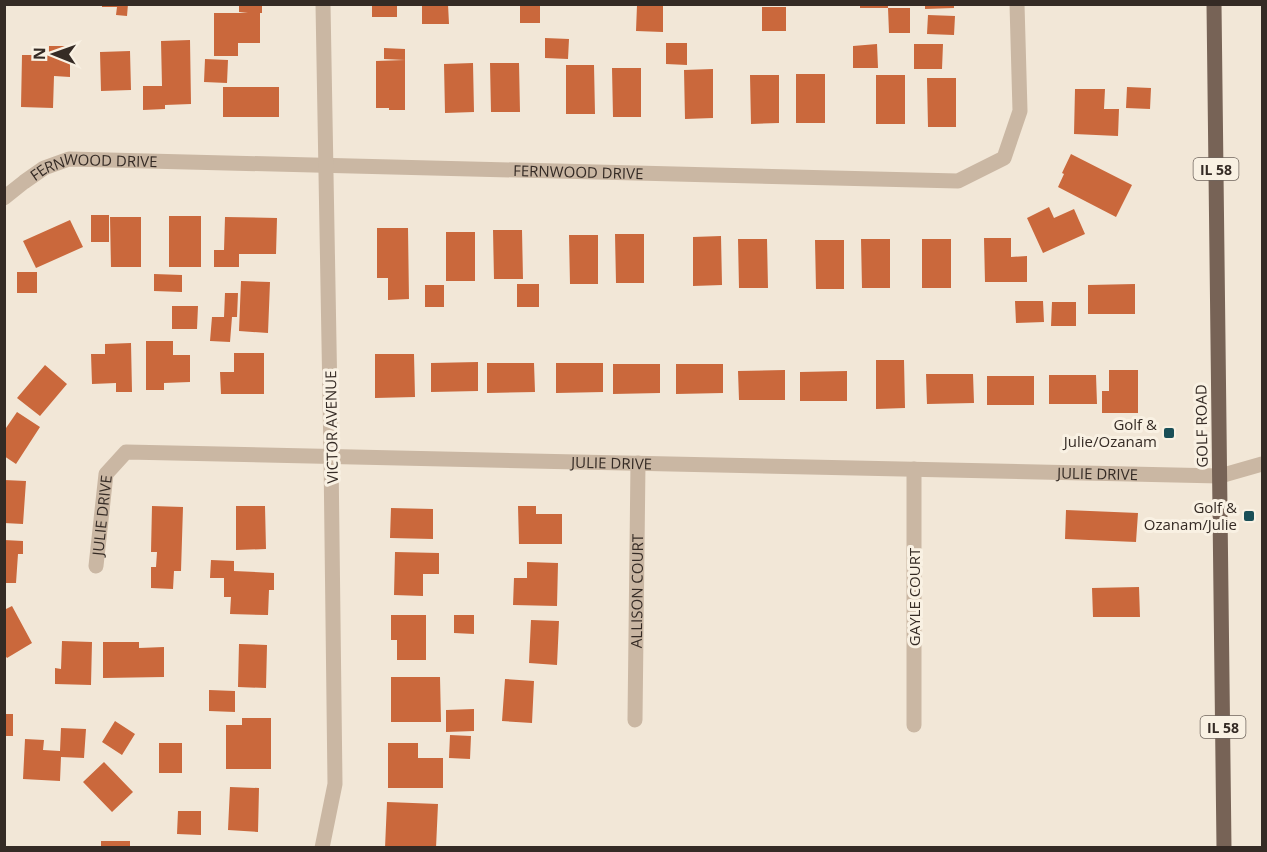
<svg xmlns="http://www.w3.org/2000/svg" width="1267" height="852" viewBox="0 0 1267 852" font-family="'Open Sans',sans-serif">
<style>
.building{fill:#ca683c}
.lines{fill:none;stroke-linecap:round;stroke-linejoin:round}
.minor{stroke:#cab7a3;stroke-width:15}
.major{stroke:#776356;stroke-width:15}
.poi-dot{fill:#1a4f57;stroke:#f9f1e3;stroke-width:2}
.labels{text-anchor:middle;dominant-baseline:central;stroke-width:6;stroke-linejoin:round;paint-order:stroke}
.shield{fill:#f9f1e3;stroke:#70665e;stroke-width:1.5}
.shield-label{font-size:14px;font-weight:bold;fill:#352b25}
.street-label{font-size:15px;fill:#352b25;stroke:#f9f1e3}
.poi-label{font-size:15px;fill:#352b25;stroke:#f9f1e3;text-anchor:end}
</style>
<rect width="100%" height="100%" fill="#f2e7d7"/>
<path class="building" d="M102,4H128L127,16L116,15L117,7H102Z
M239,4H262V13H260V43H238V56H214V13H248L239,12Z
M372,4H397V17H372Z
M422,4H448L449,24H422Z
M520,4H540V23H520Z
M860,4H888V8H860Z
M925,4H954V8L925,9Z
M637,5L663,6V32L636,31Z
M762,7H786V31H762Z
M888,8H910V33H889Z
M928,15L955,16L954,35L927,34Z
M545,38L569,39L568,59L545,58Z
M190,40L191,104L165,105V109L143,110V86H162L161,41Z
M666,43H687V65L666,64Z
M877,44L878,68H853V46Z
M914,44H943L942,69H914Z
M49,46H70V77L54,76L53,108L21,107L22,55H49Z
M384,48L405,49V60L384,59Z
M130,51L131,90L101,91L100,52Z
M205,59L228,60L227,83L204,82Z
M405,60V110H389V108H376V61Z
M473,63L474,112L445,113L444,64Z
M490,63H519L520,112H491Z
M566,65H594L595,114H566Z
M612,68H641V117H613Z
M713,69V118L685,119L684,70Z
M796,74H825V123H796Z
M750,75H779V123L751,124Z
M876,75H905V124H876Z
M927,78H956V127H928Z
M223,87H279V117H223Z
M1127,87L1151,88L1150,109L1126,108Z
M1075,89H1105L1104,109H1119L1118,136L1074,134Z
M1071,154L1132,185L1116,217L1058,187L1064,174L1062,173Z
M1049,207L1054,218L1074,209L1085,234L1043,253L1027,218Z
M91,215H109V242H91Z
M169,216H201V267H169Z
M110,217H141V267H111Z
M225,217L277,218L276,254H239V267H214V250H224Z
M70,220L83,247L36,268L23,241Z
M377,228H408L409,299L388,300V278H377Z
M493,230H522L523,279H494Z
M446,232H475V281H446Z
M615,234H644V283H616Z
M569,235H598V284H570Z
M721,236L722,285L693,286V237Z
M984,238H1011V257L1027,256V282H985Z
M738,239H767L768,288H739Z
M861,239H890V288H862Z
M922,239H951V288H922Z
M815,240H844V289H816Z
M17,272H37V293H17Z
M154,274L182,275V292L154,291Z
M241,281L270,282L268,333L239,331Z
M517,284H539V307H517Z
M1135,284V314H1088V285Z
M425,285H444V307H425Z
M225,293H238L237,317H232L230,342L210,341L212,317H224Z
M1015,301H1043L1044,322L1016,323Z
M1052,302H1076V326H1051Z
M172,306H198L197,329H172Z
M146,341H173V355H190V382L164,383V390H146Z
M131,343L132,392H116V383L92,384L91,354H105V344Z
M234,353H264V394H221L220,372H234Z
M375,354H414L415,397L375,398Z
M876,360H904L905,408L876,409Z
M478,362V391L431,392V363Z
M487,363H534L535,392L487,393Z
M556,363H603V392L556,393Z
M613,364H660V393L613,394Z
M676,364H723V393L676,394Z
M45,365L67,384L40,416L17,398Z
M785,370V400H739L738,371Z
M1109,370H1138V413H1102V391H1109Z
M847,371V401H800V372Z
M926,374H973L974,403L927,404Z
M1049,375H1096L1097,404H1049Z
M987,376H1034V405H987Z
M17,412L40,427L16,464L4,456V427L6,428Z
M4,480L26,481L23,524L4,523Z
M152,506L183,507L181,571H174L173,589L151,588V567H156L157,552H151Z
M236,506H265L266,549L236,550Z
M518,506H536V514H562V544H519Z
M391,508L433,509V539L390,538Z
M1066,510L1138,513L1136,542L1065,539Z
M4,540L23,541V554H18L16,583H4Z
M395,552L439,553V574H423V596L394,595Z
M211,560L234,561V571L274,573V590H269L268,615L230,614L231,597H224V578H210Z
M527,562L558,563L557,606L513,605L514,578H527Z
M1139,587L1140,617H1093L1092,588Z
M12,606L32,643L7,658L4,654V610Z
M391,615H426V660H397V640H391Z
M454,615H474V634L454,633Z
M531,620L559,621L557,665L529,663Z
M62,641L92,642L91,685L55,684V668L61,669Z
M103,642H139V648L164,647V677L103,678Z
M239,644L267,645L266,688L238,687Z
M391,677H440L441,722H391Z
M505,679L534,681L532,723L502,721Z
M209,690L235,691V712L209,711Z
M474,709V731L446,732V710Z
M5,714H13V736H5Z
M242,718H271V769H226V725H242Z
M115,721L135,734L122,755L102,742Z
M61,728L86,729L84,758L61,757L60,781L23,779L25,739L44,740L43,750L60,751Z
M450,735L471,736L470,759L449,758Z
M159,743H182V773H159Z
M388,743H418V758H443V788H388Z
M104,762L133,792L112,812L83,782Z
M230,787L259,788L258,832L228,830Z
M387,802L438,804L436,848H385Z
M178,811H201V835L177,834Z
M101,841H130V848H101Z"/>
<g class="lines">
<g class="minor">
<path id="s1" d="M4,198L24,182L44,168L69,159L958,181L1004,158L1020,111L1017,4"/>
<path id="s2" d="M96,566L106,474L126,452L1220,476L1262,464"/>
<path id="s3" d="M635,720L638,463"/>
<path d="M914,725V469"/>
<path d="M322,848L335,784L331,456L323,4"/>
</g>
<path class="major" d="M1214,4L1224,848"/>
</g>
<g class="poi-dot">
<rect x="1163" y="427" width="12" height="12" rx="3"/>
<rect x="1243" y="510" width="12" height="12" rx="3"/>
</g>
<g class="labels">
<g class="shield">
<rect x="1193.5" y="158" width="45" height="22" rx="4.5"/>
<rect x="1200.5" y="716" width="45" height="22" rx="4.5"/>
</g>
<g class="shield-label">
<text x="1216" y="169">IL 58</text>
<text x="1223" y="727">IL 58</text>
</g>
<g class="street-label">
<text stroke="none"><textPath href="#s1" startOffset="100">FERNWOOD DRIVE</textPath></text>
<text stroke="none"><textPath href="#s1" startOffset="586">FERNWOOD DRIVE</textPath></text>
<text transform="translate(1201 426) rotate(-91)">GOLF ROAD</text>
<text transform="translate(331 427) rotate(-91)">VICTOR AVENUE</text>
<text stroke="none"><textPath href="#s2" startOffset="608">JULIE DRIVE</textPath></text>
<text stroke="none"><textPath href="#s2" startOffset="1094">JULIE DRIVE</textPath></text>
<text stroke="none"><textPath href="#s2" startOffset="51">JULIE DRIVE</textPath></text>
<text stroke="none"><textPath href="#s3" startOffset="129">ALLISON COURT</textPath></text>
<text transform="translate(914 597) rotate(-90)">GAYLE COURT</text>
</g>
<g class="poi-label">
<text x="1157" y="424">Golf &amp;<tspan x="1157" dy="17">Julie/Ozanam</tspan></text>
<text x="1237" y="507">Golf &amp;<tspan x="1237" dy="17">Ozanam/Julie</tspan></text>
</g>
</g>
<rect width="1267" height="852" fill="none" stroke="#352b25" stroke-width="12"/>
<g transform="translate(54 54) rotate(271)" stroke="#f9f1e3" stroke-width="4.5" paint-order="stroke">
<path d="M0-4.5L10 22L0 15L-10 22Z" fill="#352b25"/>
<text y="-9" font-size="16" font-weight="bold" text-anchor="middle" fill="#352b25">N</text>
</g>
</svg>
